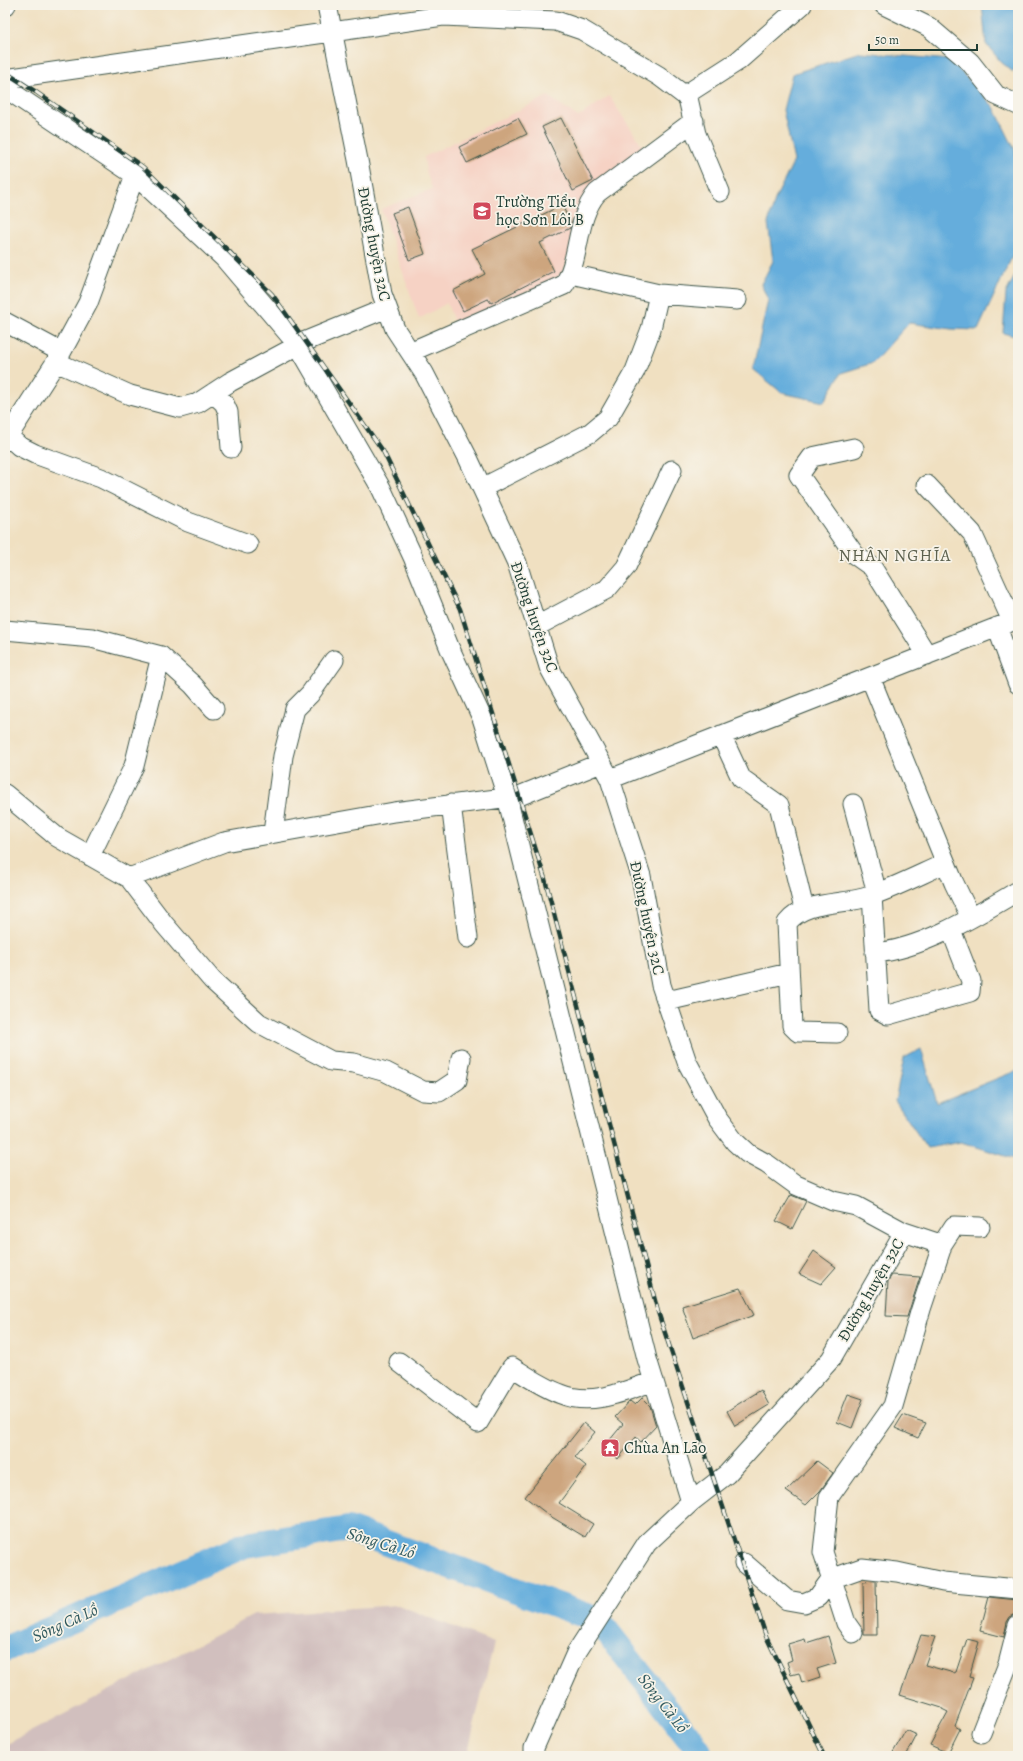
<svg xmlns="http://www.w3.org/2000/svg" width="1023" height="1761" viewBox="0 0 1023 1761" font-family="Alegreya,serif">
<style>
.built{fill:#f6d2c4}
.industrial{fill:#d1bfbe}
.water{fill:#65addc;stroke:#427588}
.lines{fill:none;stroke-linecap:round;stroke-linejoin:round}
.river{stroke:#65addc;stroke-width:26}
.building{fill:#cda57e}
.minor-casing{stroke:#3e5549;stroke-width:21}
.minor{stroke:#fff;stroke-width:19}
.rail-casing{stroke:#1f3d34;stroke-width:4.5}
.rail{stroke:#f7f3e8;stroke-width:3;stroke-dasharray:9;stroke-linecap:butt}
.labels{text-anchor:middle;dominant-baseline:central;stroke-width:3.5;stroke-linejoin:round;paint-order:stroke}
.poi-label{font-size:16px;fill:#1f3d34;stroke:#f7f3e8;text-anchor:start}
.street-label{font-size:16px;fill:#1f3d34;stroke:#f7f3e8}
.neighbourhood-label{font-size:17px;letter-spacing:1px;fill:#5c614e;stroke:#f7f3e8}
.water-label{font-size:17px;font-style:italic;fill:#30595e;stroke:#f7f3e8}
</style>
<rect width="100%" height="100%" fill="#f7f3e8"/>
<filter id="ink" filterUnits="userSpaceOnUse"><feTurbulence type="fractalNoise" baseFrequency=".025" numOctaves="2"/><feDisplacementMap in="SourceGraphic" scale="8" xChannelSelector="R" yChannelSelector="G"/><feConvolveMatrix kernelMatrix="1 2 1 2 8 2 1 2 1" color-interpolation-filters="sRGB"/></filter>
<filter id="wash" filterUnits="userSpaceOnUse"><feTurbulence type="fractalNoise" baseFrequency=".012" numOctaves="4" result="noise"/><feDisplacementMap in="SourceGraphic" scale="16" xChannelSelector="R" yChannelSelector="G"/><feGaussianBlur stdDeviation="0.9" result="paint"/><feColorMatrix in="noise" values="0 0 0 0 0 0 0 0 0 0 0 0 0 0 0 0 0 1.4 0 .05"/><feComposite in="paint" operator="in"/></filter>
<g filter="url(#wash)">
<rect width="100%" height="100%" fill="#f0e0c1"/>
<path class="built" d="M548,96L578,117L609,96L644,148L590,195L562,276L455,325L447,303L419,319L381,209L432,189L426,171L424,157Z"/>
<path class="industrial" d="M398,1605L494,1643L467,1756H5V1745L254,1615Z"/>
<path class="water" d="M982,5H1018V60L1013,72L1001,62L986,44Z
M860,52L950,60L994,107L1015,150L1018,177V244L978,330L951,329L909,323L873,363L841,373L824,402L782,393L753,369L768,300L761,284L773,261L768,223L776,197L794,161L783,110L792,74Z
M1018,270V337L1003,333L1006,293Z
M921,1049L937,1103L1018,1070V1160L961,1142L927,1148L895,1101L904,1058Z"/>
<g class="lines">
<path class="river" d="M5,1649L245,1545L348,1529L598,1620L698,1749L700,1756"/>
</g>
<g id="blocks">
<path class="building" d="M518,118L527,134L467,163L459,147Z
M561,118L593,181L573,191L542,127Z
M562,205L571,224L570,228L540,243L554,271L491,303L488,299L463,311L453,291L485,274L472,249Z
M408,207L425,254L409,260L392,213Z
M791,1195L806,1201L792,1229L776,1221Z
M814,1251L836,1267L821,1284L799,1274Z
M892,1275L920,1277L907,1317L886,1316L888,1281Z
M740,1288L754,1315L693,1338L682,1306Z
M761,1390L769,1405L735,1426L727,1411Z
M848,1394L863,1399L852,1428L837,1422Z
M642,1398L650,1406L656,1426L641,1442L636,1437L618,1459L604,1447L623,1424L615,1417L630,1401L635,1405Z
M903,1415L926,1423L918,1438L895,1428Z
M584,1423L595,1432L575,1457L586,1466L559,1503L593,1524L585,1537L550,1516L525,1497Z
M817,1461L833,1473L820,1491L806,1505L786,1491Z
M876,1581L877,1635H864L863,1582Z
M989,1597L1018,1600L1016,1614L1010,1617L1007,1622L1004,1637L980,1631Z
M921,1635L935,1637L925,1665L954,1673L956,1672L967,1639L979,1642L969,1677L973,1678L955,1726L960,1729L948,1753L930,1745L948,1712L942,1709V1708L900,1695Z
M828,1636L836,1663L817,1669L820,1677L802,1683L799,1673L791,1675L787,1662L792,1660L788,1644L805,1639L806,1643Z
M906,1730L917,1735L906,1756H891Z"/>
</g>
</g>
<g filter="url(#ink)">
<use href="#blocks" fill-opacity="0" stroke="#3e5549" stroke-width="1"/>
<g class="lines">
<defs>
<path id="minor" d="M327,5L358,160L382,294L395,329L424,373L468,458L517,563L549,667L610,779L641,876L661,985L687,1062L717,1118L735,1142L747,1153L767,1164L796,1185L833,1201L856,1206L904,1232L831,1359L727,1474L691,1502L647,1543L576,1653L534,1748V1756
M884,5L929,27L970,62L996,95L1018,105
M5,6L6,5
M5,79L443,16L556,21L582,30L659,76L688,98L696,134L720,192
M5,88L135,175L224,258L298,345L381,488L413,557L450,649L482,718L507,797L647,1359L691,1502
M685,95L738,61L802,5
M571,274L659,294L737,300
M5,322L61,352
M410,352L564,285C581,258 575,219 597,193L694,121
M56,362L130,395L180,408L198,403L230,382L306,341L387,308
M213,393L224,403L228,412L231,448
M8,436L19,446L35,454L101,478L188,522L248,544
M5,441L56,362L88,303L135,175
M854,448L812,457L799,475L855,555L872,567L927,655
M927,485L972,533L1012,621
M482,488L590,433L608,418L635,371L651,329L659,294
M537,626L607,589L626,567L672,470
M997,627L1018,684
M5,630L92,638L161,656L193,685L214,709
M870,677L954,883L971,918
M721,735L741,778L779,805L804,909
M610,779L1018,619
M5,794L57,837L129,878L164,924L212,980L259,1023L331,1061L354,1063L386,1072L423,1091L439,1092L457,1080L461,1058
M451,804L468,938
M853,804L877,893
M273,833L283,756L295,709L310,694L334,660
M90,856L134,766L161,656
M129,878L224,842L394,812L519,796L601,763
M872,895L879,1010L888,1015L970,992L971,981L951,930
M875,953C923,949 977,915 1018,891
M667,1001L789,973
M837,1033L798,1032L792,1026L787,923C806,899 843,906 870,896C896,887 921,874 946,863
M941,1246L954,1226L980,1227
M399,1362L478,1423L512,1367C528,1377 544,1388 561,1394C592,1407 625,1391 654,1381
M744,1563L787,1600L804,1603L818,1597L831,1579L862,1568L897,1572L943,1582L1018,1589
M853,1633L846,1623L823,1552L829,1497L893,1406L921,1309L941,1249L940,1244L904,1232
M981,1733L1008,1664L1018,1625"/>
</defs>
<use href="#minor" class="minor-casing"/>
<use href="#minor" class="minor"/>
<defs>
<path id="rail" d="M5,72L36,92L143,167L272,294L383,451L460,609L545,879L658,1312L766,1636L824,1756"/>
</defs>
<use href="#rail" class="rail-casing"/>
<use href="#rail" class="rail"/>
</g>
</g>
<defs>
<symbol id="school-square" viewBox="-11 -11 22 22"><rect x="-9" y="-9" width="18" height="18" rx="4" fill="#d1495b" stroke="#f7f3e8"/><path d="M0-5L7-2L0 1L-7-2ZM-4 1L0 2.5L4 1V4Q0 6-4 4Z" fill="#fff"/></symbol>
<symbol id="temple-square" viewBox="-11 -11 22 22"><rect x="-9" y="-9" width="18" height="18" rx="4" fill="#d1495b" stroke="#f7f3e8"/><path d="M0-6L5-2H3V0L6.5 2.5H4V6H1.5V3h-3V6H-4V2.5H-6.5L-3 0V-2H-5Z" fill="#fff"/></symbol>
</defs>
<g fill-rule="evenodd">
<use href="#school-square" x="471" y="200" width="22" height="22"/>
<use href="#temple-square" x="599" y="1437" width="22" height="22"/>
</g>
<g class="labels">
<g class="poi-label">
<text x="496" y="202">Trường Tiểu<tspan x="496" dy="18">học Sơn Lôi B</tspan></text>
<text x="624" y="1448">Chùa An Lão</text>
</g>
<g class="street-label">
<text transform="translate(374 244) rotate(79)">Đường huyện 32C</text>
<text transform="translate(534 617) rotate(71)">Đường huyện 32C</text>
<text transform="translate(647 918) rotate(78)">Đường huyện 32C</text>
<text transform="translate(871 1290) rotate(-60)">Đường huyện 32C</text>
</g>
<g class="neighbourhood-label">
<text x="895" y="555">NHÂN NGHĨA</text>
</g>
<g class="water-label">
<text transform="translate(381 1543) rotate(17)">Sông Cà Lồ</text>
<text transform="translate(65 1623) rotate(-24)">Sông Cà Lồ</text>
<text transform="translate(663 1703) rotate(52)">Sông Cà Lồ</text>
</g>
</g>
<rect width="1023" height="1761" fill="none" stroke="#f7f3e8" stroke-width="20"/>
<path d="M869 44v6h108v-6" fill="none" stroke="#1f3d34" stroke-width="2"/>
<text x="875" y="44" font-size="12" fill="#1f3d34" stroke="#f7f3e8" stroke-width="3" paint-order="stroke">50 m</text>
</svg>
